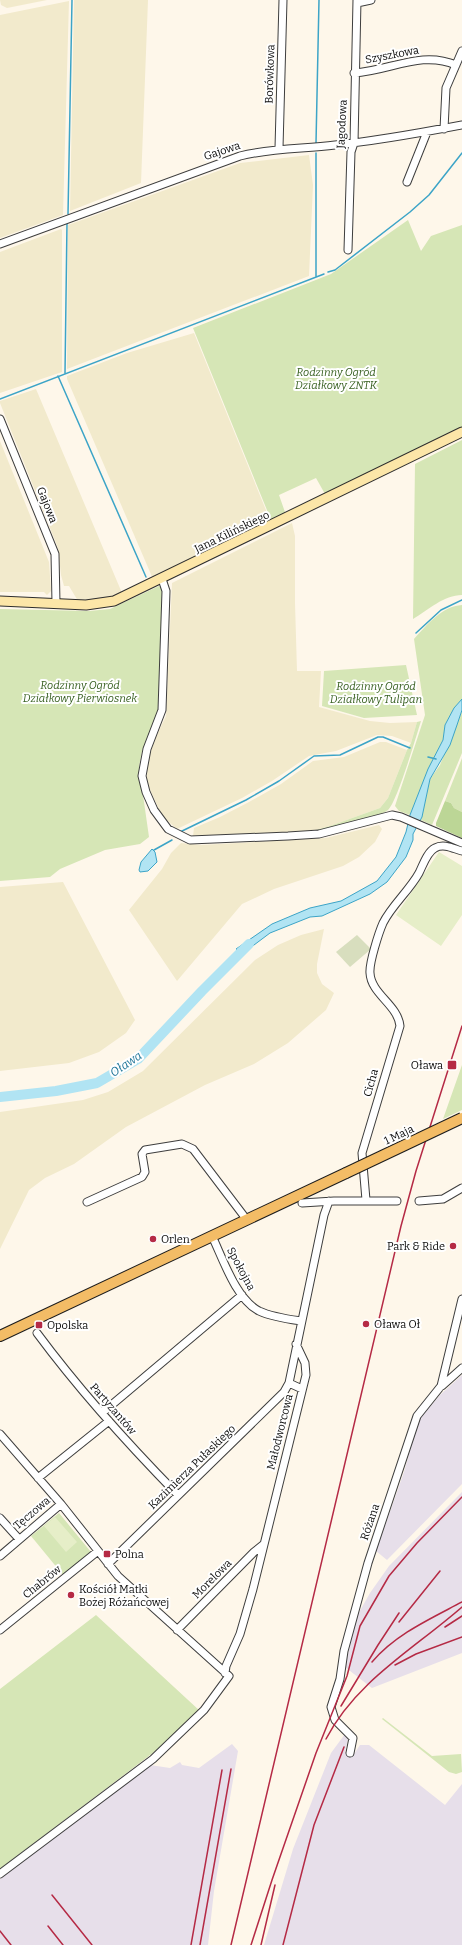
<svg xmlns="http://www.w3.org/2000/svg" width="462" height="1945" viewBox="0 0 462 1945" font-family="Bitter,serif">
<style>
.industrial{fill:#e7dfea}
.farmland{fill:#f2eacc}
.green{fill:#d6e6b6}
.forest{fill:#bcd696}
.cemetery{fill:#d8debe}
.pitch{fill:#e6eec8}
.water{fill:#b1e4f3;stroke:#3ca4c7}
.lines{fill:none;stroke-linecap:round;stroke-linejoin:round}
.stream{stroke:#3ca4c7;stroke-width:1.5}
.river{stroke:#b1e4f3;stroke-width:10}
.street-casing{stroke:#3e3e3e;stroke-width:9}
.secondary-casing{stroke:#2d2d2d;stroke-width:11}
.primary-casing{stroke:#1c1c1c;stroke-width:12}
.street{stroke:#fff;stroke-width:7}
.secondary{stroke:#fce6a8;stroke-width:9}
.primary{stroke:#f3bc66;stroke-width:10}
.rail{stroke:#b52a45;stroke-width:1.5}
.primary-bridge-casing{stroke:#1c1c1c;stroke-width:12;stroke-linecap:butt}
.primary-bridge{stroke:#f3bc66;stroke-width:10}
.poi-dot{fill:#b52a45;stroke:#fff;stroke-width:1.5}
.labels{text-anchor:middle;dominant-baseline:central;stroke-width:4;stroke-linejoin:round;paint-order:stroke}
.street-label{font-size:11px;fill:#0b0b0b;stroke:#fff}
.park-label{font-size:11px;font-style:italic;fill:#365f1f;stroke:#fff}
.poi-label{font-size:11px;fill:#0b0b0b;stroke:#fff;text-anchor:start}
.water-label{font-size:12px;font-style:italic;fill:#1b7397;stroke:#fff}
</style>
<rect width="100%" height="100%" fill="#fef7ea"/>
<path class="industrial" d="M462,1375V1484L387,1560L376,1551L404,1472L418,1421L440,1395Z
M462,1492V1653L372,1688L345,1667L357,1616L370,1593L389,1566Z
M345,1734L348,1739L345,1752L354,1754L360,1745H369L445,1805L462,1784V1945H264L293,1849L331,1753Z
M232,1744L238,1751L214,1891L208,1945H0V1879L150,1765L170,1768L180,1762L182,1765L199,1768Z"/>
<path class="farmland" d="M0,0H47L7,8L1,5Z
M74,0H148L141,183L70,211Z
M69,1L63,215L0,238V15Z
M309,155L313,185L309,276L67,369L68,225L240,163Z
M61,229L62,230V372L0,393V252Z
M194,333L270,520L153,579L67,379V376L127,353Z
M36,389L122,593L111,597L78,601L69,586H64L61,575L58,548L0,403V401Z
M0,441L49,562L51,591L47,595L44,592H0Z
M292,523L295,536V603L297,671H321L319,707L370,721L390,723L417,722L411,743L392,736L377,735L336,751L309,756L272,781L242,798L177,829L162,816L147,783V764L152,745L166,716L172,583Z
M380,742H386L407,750L388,798L380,808L330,826L309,832L193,836L194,828L220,817L249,802L281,784L313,761L344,757Z
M379,825L382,829L375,842L359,857L343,866L274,889L242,904L177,981L129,910L162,869L171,853L181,843L201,845L326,838Z
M63,882L135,1020L126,1033L99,1052L69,1063L0,1071V887Z
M324,929L317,964V973L322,984L334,993L326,1010L288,1043L254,1064L205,1085L126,1127L74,1164L45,1178L29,1190L0,1249V1112L83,1100L108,1092L143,1071L255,960L278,945L301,935Z"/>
<path class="green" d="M408,220L421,251L431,236L462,225V428L420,450L408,453L327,495L325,494L316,478L279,495L286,515L271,520L193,328L331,274Z
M462,440V595C444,595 428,610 413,619L415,464Z
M159,586L162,588L159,709L142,751L139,767L149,837L140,844L105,850L60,869L50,877L0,881V609L89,611L110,609Z
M462,605V699L454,708L445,725L443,740L428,770L410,815L399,811L395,806L425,715L414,639C427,625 442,606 462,605Z
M406,665L417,715L364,718L322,706L324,671Z
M462,710V753L432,825L421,820L430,779L440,765Z
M421,721C416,737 397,802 388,810C379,818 323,830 309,832L330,826L380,808L388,798L407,750L411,743L417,722Z
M462,758V812L454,808L451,803L445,801Z
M462,1065V1110L443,1119Z
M59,1513L91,1552L63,1575L31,1536Z
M96,1615L200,1711L166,1743L0,1869V1689Z
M383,1718L432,1756L461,1754L462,1772L456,1774L449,1772L382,1719Z"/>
<path class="forest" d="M445,801L451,803L454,808L462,812V838L436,826V823Z"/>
<path class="cemetery" d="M357,935L371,949L350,967L336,952Z"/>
<path class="pitch" d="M439,852L462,866V915L441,946L396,915Z
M55,1517L77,1542L66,1552L44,1526Z"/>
<path class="water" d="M462,699V710L457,725L450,745L430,779L422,817L413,834V840L406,857L387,882L370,894L322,916L310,917L270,933L242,954L236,949L272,924L310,908L341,901L377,881L396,857L406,832L410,815L428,769L443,740L445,725L454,708Z
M152,849L155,852L157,862L148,871L140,872L139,870L141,862Z"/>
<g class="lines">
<path class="stream" d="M316,143L319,0
M316,153V277
M68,214L72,0
M328,272L335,270L410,212L429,195L462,153
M65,373L67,223
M58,376L146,577
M0,399L324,274
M416,633L441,610L462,600
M428,757L436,759
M180,832L246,800L279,781L314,756L340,755L378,737H383L410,748
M154,850L172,840"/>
<path class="river" d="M0,1097L56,1091L97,1083L138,1059L202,991L249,944"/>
<defs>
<path id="street" d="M357,3L371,0
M354,73C390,71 421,50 456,65
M444,129L446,88L462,51
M279,148L283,0
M407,182L427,132
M0,244L240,156C272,148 303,149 335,145C377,141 420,133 462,125
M348,250L351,152L354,143L357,0
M0,419L55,554L56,603
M162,579L166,591L162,710L147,749L142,776L146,792L154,810L168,829L190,840L288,836L319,834L392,815L401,817L462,843
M366,1200L362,1153L400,1026C398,1005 371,994 370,973C369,963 379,932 383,923C392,905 409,891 419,873C423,865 427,852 435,848C444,843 454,849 462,851
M419,1201L443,1199L462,1188
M87,1202L142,1177L145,1172L142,1154L145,1150L182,1144L193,1149L247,1220
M302,1203L334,1201H397
M212,1236C223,1259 236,1299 259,1311C272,1317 287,1319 301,1321
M37,1333C80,1391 128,1444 178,1495
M442,1386L462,1368
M302,1389L289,1383L324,1215L329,1201
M102,1413L242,1295
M0,1434L61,1504L118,1576L229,1676L204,1710L153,1759L0,1874
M38,1478L109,1421
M0,1518L19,1539
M0,1556L61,1504
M108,1564L284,1392L289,1383
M0,1630L98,1551
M177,1630L254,1552L264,1544
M225,1673L226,1666L240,1634L253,1589L306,1375L305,1363L296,1344
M350,1753L353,1738L335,1720L331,1707L340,1679L344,1651L368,1563L417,1416L441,1386L462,1299"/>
<path id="secondary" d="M0,601L86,605L114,601L462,432"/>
<path id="primary" d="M0,1336L346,1173"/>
</defs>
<use href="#street" class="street-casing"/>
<use href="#secondary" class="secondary-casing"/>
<use href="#primary" class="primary-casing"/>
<use href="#street" class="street"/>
<use href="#secondary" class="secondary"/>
<use href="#primary" class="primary"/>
<path class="rail" d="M399,1622L440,1571
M445,1627L462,1616
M372,1662C396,1634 430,1619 462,1602
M395,1665L416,1654L462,1637
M341,1706L378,1645L399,1613
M326,1739C356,1681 414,1649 462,1607
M52,1895L92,1945
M48,1926L63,1945
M0,1931L11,1945
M191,1945L222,1770
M200,1945L231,1769
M231,1945L401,1226L416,1171L462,1026
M251,1945L272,1880L316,1753L347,1676L360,1626L389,1576L417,1543L462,1497
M261,1945L275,1885
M283,1945L314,1825L344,1747"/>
<defs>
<path id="primary-bridge" d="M346,1173L462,1118"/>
</defs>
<use href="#primary-bridge" class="primary-bridge-casing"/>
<use href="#primary-bridge" class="primary-bridge"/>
</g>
<g class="poi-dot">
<rect x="447" y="1060" width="10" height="10" rx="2"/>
<circle cx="153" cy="1239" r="4"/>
<circle cx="453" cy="1246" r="4"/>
<circle cx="366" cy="1324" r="4"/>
<rect x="35" y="1321" width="8" height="8" rx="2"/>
<rect x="103" y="1550" width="8" height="8" rx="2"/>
<circle cx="71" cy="1595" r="4"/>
</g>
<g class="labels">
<g class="street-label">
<text transform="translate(392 55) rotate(-11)">Szyszkowa</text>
<text transform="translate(270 74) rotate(-88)">Borówkowa</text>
<text transform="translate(342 124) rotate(-87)">Jagodowa</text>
<text transform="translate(222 151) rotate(-18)">Gajowa</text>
<text transform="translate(47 505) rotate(68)">Gajowa</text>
<text transform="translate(232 532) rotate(-26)">Jana Kilińskiego</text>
<text transform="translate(371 1083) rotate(-74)">Cicha</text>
<text transform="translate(399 1135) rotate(-25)">1 Maja</text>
<text transform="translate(241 1269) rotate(62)">Spokojna</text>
<text transform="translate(113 1409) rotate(49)">Partyzantów</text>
<text transform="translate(280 1432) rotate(-76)">Małodworcowa</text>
<text transform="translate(192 1467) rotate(-44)">Kazimierza Pułaskiego</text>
<text transform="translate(32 1513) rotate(-40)">Tęczowa</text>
<text transform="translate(370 1522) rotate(-71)">Różana</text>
<text transform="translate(212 1579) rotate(-45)">Morelowa</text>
<text transform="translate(42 1582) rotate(-39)">Chabrów</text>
</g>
<g class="park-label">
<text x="336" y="372">Rodzinny Ogród<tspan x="336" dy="13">Działkowy ZNTK</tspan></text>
<text x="80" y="685">Rodzinny Ogród<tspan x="80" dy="13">Działkowy Pierwiosnek</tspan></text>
<text x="376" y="686">Rodzinny Ogród<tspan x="376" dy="13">Działkowy Tulipan</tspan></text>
</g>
<g class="poi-label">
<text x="443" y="1065" text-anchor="end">Oława</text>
<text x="161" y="1239">Orlen</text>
<text x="445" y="1246" text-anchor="end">Park &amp; Ride</text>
<text x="374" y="1324">Oława Oł</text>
<text x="47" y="1325">Opolska</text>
<text x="115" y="1554">Polna</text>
<text x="79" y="1589">Kościół Matki<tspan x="79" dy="13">Bożej Różańcowej</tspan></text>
</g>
<g class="water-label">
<text transform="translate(126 1064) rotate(-34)">Oława</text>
</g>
</g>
</svg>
